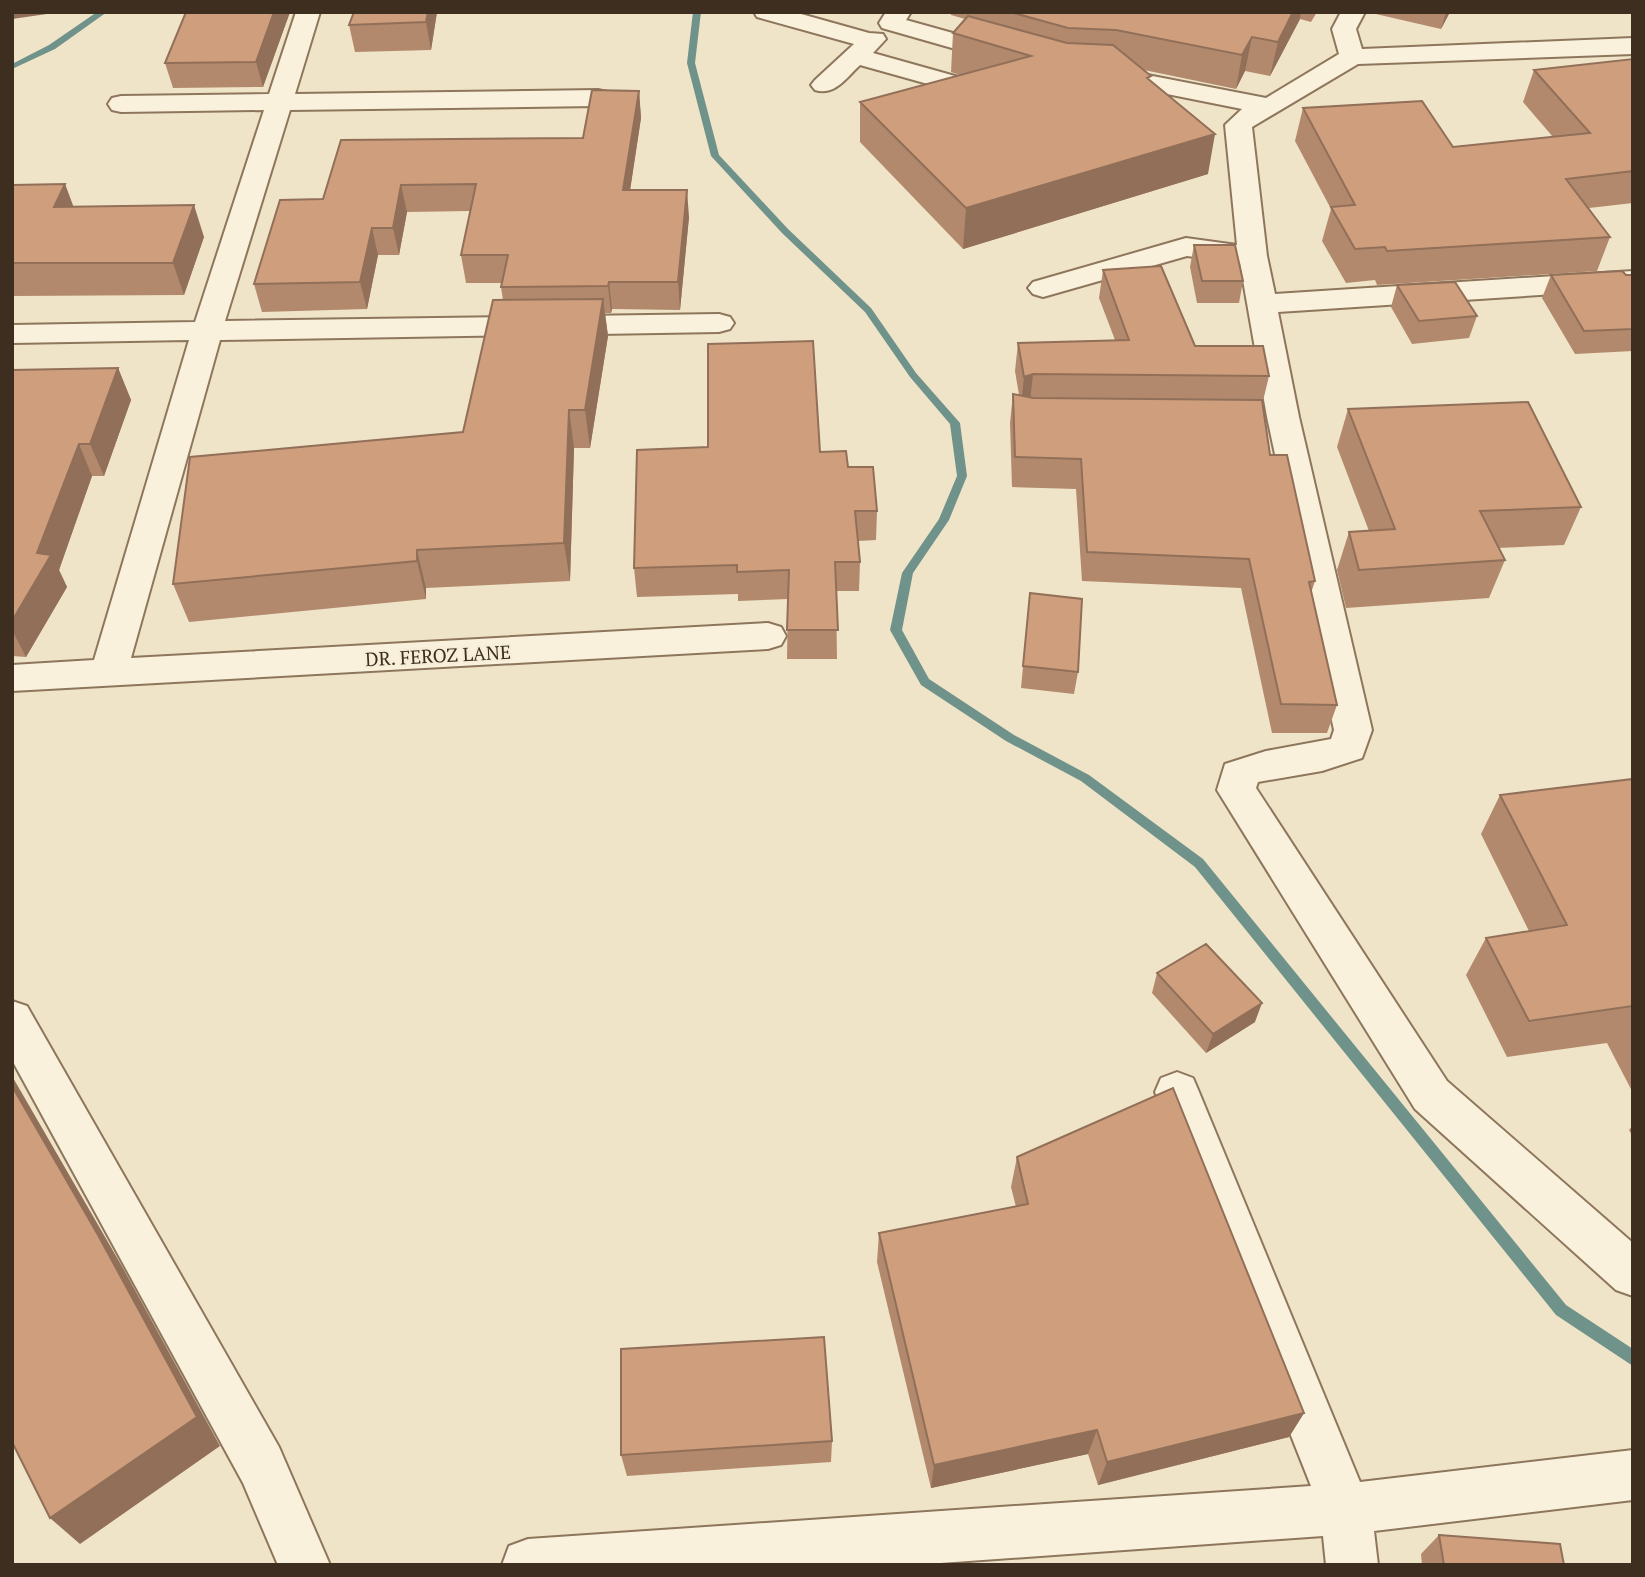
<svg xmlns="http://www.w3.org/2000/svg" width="1645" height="1577" viewBox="0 0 1645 1577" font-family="'PT Serif',serif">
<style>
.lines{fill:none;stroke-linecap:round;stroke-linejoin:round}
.stream{fill:#6f938a;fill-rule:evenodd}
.minor-casing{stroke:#8d765c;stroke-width:4}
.minor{fill:#faf1dc;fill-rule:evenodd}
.wall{fill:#b2896c}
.shaded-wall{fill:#916f58}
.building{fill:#cf9f7d;stroke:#916f58;stroke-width:2}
.labels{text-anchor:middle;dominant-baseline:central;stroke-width:5;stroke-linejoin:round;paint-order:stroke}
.street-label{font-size:19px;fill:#3d2e20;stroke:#f7eed8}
</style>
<rect width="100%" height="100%" fill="#f0e4c8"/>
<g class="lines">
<path class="stream" d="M97,12H107L55,49L12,69V64L49,45Z
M693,12H701L695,63L719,155L788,229L871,308L916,373L960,423L967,476L949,520L913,573L902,630L929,679L1014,735L1089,775L1203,859L1566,1305L1633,1349V1366L1556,1315L1195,867L1081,781L1006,741L921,685L890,630L902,573L939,519L957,476L950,424L910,377L865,312L782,233L711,156L687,63Z"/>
<defs>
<path id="minor" d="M296,12H320L295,94L598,90L607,92L611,98L607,104L598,106L290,110L225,321L719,314L730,317L734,323L730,329L719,332L220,340L131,658L768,623L781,627L786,636L781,645L768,649L12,691V665L94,660L189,340L12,343V325L195,322L264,110L121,112L112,110L108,104L112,98L121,96L269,94Z
M754,12H794L869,33L883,34L886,39L873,53L987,85L991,90L987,95L978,98L860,65C846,78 835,96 815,90L811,85L815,80L854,44L757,17Z
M886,12H911L906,20L1010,49L1014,54L1010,59L1001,62L882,28L879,23Z
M1341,12H1365L1356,29L1362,49L1633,38V54L1358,64L1252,127L1267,256L1275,294L1633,271V289L1278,312L1299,417L1372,730L1362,758L1322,771L1258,782L1256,788L1447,1081L1633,1243V1296L1616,1290L1415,1109L1217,790L1225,764L1266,751L1331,739L1334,730L1267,417L1240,263L1187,256L1043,297L1033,294L1028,288L1033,282L1186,238L1237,245L1225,125L1242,109L1092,79L1088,74L1092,69L1101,66L1266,98L1339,54L1332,29Z
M12,1001L27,1006L279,1447L330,1565H278L243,1483L12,1060Z
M1177,1072L1193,1078L1199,1092L1360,1482L1633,1450V1500L1374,1531L1378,1565H1326L1323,1536L912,1565H502L509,1546L528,1539L1311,1486L1155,1092L1161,1078Z"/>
</defs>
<use href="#minor" class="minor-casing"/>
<use href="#minor" class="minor"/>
</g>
<path class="wall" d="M186,12H290L263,87L173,88L165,63Z
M437,12L431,50L355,52L349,25Z
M951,12H1317L1311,22L1300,19L1270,76L1245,71L1236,89L1144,70L1208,174L963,249L860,142V102L960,75L951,72L953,33L965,19L951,15Z
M1367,12H1450L1441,29Z
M1633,59V203L1589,208L1610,237L1597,271L1377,285L1375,280L1346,283L1322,241L1331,209L1295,141L1303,108L1453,147L1553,137L1523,102L1534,70Z
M639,91L641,118L630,190L689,217L680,310L612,309L611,313H605L608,336L590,448H574L570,581L426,588V599L189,622L173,584L463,432L503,300L501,287L502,283H466L461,255L470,211L407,212L399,255H378L367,309L262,312L254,284L323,199L583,138Z
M65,184L73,207L204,237L184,295L12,296V185Z
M1194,245L1243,281L1239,303H1197L1190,267Z
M1103,270L1195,346L1269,376L1263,401L1270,455L1315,581L1311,593L1337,705L1327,733H1272L1241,588L1082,581L1076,489L1012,487L1010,423L1013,394L1019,395L1015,371L1018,343L1115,340L1099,298Z
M1551,275H1633V351L1575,354L1542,298Z
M1397,285L1477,316L1469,338L1412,344L1391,307Z
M118,368L131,400L104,476H92L59,570L67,587L26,657L12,656V370Z
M1348,409L1581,507L1564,545L1498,548L1505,560L1489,598L1346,608L1337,570L1349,532L1369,531L1337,447Z
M820,452L848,467L877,511L876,540L858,541L860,562L859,591H836L837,659H787L788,599L738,601V594L637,597L634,568Z
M1030,593L1078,672L1074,694L1021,688Z
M1633,779V1093L1607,1043L1507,1057L1466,975L1486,938L1529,931L1481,834L1500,795Z
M1157,973L1255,1022L1206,1053L1152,993Z
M1633,1125V1137L1629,1130Z
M1017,1157L1304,1413L1289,1437L1098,1485L1088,1454L931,1488L877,1262L879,1233L1016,1207L1011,1187Z
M832,1441L831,1462L627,1476L621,1455Z
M1439,1535L1564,1565H1422L1421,1554Z"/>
<path class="shaded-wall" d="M12,12H61L12,19Z
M274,12H290L263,87L256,62Z
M428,12H437L431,50L426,22Z
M1293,12H1301L1300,19L1270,76L1278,42Z
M1446,12H1450L1441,29Z
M1252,37L1245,71L1236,89L1242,55Z
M639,91L641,118L626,217L623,190Z
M1215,134L1208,174L963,249L966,208Z
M65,184L77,216L54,207Z
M401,185L407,212L399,255L393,228Z
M687,190L689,217L680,310L678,282Z
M194,205L204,237L184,295L173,263Z
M372,228L378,255L367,309L360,282Z
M609,282L612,309L611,313L608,286Z
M603,299L608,336L590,448L585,410Z
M118,368L131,400L104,476L90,444Z
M1033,374L1030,402L1021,405L1024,377Z
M569,410L574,448L570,581L564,543Z
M79,444L92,476L59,570L67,587L26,657L12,630V621Z
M417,550L426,588V599L417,561Z
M1262,1003L1255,1022L1206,1053L1213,1034Z
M12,1076L123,1268L220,1446L80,1544L50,1518Z
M1304,1413L1289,1437L1098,1485L1107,1462Z
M1097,1430L1088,1454L931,1488L934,1465Z"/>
<path class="building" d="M186,12H274L256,62L165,63Z
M354,12H428L426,22L349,25Z
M1010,12H1293L1278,42L1252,37L1242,55L1116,30L1068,28Z
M968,16L1067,43L1113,45L1151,76L1147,78L1215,134L966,208L860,102L1031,56L953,33Z
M1633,59V171L1566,179L1610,237L1387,251L1385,247L1355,249L1331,207L1355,205L1303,108L1422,101L1453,147L1590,133L1534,70Z
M592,90L639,91L623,190H687L678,282H609L608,286L501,287L508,255H461L476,184L401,185L393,228H372L360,282L254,284L280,200L323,199L341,140L583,138Z
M65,184L54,207L194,205L173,263H12V185Z
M1194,245H1235L1243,281H1202Z
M1161,266L1195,346H1263L1269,376L1033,374L1024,377L1018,343L1129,340L1103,270Z
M1622,271L1626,275H1633V329L1584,331L1551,275Z
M1455,282L1477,316L1419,321L1397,285Z
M603,299L585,410H569L564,543L417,550V561L173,584L190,457L463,432L493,300Z
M813,341L820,452L846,451L848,467H873L877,511H855L860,562H835L838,630H787L789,570L737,572V565L634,568L637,450L708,447V344Z
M118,368L90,444H79L37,553L51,555L12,621V370Z
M1013,394L1033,398L1262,400L1270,455H1287L1315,581L1309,582L1337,705L1281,704L1249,559L1087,552L1081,459L1015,457Z
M1528,402L1581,507L1480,511L1505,560L1359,570L1349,532L1395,529L1348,409Z
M1030,593L1082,599L1078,672L1023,666Z
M1633,779V1008L1632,1006L1529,1021L1486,938L1567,925L1500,795Z
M1206,944L1262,1003L1213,1034L1157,973Z
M12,1086L98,1235L197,1417L50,1518L12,1442Z
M1173,1088L1304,1413L1107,1462L1097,1430L934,1465L879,1233L1028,1204L1017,1157Z
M824,1337L832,1441L621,1455V1349Z
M1439,1535L1560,1544L1564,1565H1444Z"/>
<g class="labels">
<g class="street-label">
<text transform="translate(438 655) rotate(-3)">DR. FEROZ LANE</text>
</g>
</g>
<rect width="1645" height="1577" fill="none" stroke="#3d2e20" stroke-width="28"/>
</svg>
